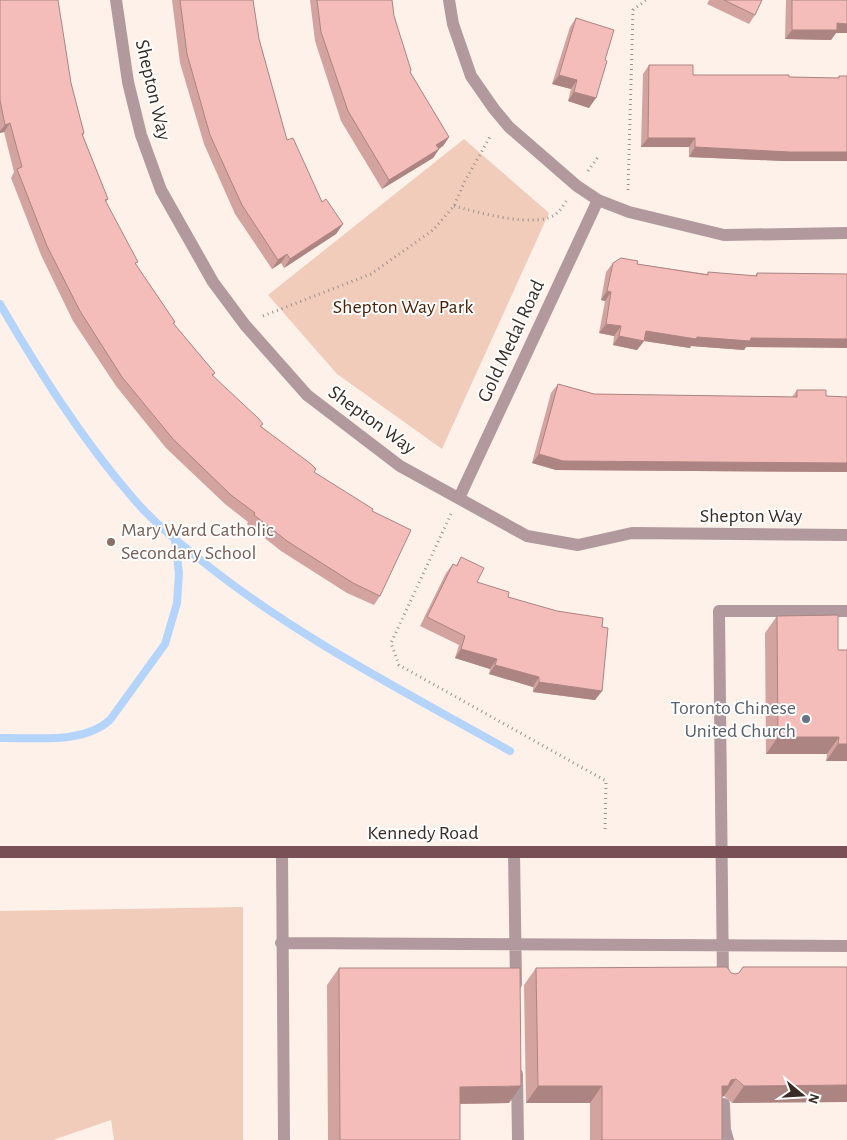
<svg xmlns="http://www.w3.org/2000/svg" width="847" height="1140" viewBox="0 0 847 1140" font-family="'Alegreya Sans',sans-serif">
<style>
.green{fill:#f1ccba}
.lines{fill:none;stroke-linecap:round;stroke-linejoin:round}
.stream{stroke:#b4d4fb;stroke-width:8}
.path{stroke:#9e918a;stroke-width:3;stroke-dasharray:1 4;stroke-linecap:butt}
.minor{stroke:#b1999d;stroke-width:12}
.major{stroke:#785056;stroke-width:12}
.wall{fill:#d3a3a0}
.shaded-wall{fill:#ac8482}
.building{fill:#f5bdba;stroke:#ac8482}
.education-dot{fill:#8d6e63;stroke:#fff;stroke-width:2}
.worship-dot{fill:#6b7280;stroke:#fff;stroke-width:2}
.labels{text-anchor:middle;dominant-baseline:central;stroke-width:4;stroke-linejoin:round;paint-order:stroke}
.street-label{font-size:20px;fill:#392c26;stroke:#fff}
.park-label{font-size:20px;fill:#4c2006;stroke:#fff}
.education-label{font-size:20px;fill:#785e54;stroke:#fff;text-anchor:start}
.worship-label{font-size:20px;fill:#5b616d;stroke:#fff;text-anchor:end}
</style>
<rect width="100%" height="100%" fill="#fef1ea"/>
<path class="green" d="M464,139L549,213L442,449L337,374L268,295Z
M243,907V1140H114L111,1120L53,1140H0V911Z"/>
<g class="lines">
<path class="stream" d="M0,304C39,371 81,438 132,497C152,521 177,541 202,561C296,637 406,692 510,751
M0,738C35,737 82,745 110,720L165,644L177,603L179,573L175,540"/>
<path class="path" d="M588,171L598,157
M628,190L633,10L646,0
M454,206C476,212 539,230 557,213C561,210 564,204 567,200
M263,316L371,274L433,230L454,206L465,181L491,135
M451,514L391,643L399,665L606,781L605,833"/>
<path class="minor" d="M116,0L128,82L141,135L161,190L213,282L245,325L307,395L400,466L527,536L578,545L632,533L847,535
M449,0L453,24L471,76L494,109L509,127L577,186L598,200L629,212L724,235L847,233
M459,498L598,200
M282,852L284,1140
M514,852L516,984
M281,943L847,946
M723,983L719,611H847
M517,1074L518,1140
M724,1104L725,1130L728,1140"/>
<path class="major" d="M0,852H847"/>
</g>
<path class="wall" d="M0,0L71,83L84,133L83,136L108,199L106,202L136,265L175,322L174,324L215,373L213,376L261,426L314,472L372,511L380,596L374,605L347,593L281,551L247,524L248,522L225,504L166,448L116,386L73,321L41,255L11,178L14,172L4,132L0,133Z
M172,0H253L259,39L287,140L322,202L343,224L336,234L284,268L281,263L272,269L235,214L204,144L180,63Z
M310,0H392L394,16L410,72L449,137L443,146L439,149L433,158L382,189L341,121L315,41Z
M709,0H762L755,15L749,24L707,4Z
M786,0H847L836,33L831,40L785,39Z
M576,18L605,60L589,108L568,101L571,89L552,84L570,27Z
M649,65L693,75L838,78L839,76H847V161H783L689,157V147H641L643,74Z
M613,263L637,264L707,274L708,272L755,276L757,273L847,274L746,347L744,350L691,346L690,348L644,341L637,350L613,345L614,336L599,333L605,301L601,300L606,272Z
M558,384L594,394L792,397L797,390L826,396L847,397V472L556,470L532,463L551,393Z
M461,557L477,582L508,597L602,627V691L595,700L533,692V687L489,674L490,669L455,658L459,645L420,626L446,573L453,564L456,566Z
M777,616L838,650L847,761H826L827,754H766L765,633Z
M743,967H847L732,1103L724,1096L722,1097V1140H590V1103H526L524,985L536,968L731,973L735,974L739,973Z
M339,968L509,1103L460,1104V1140H328L327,985Z"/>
<path class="shaded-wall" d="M837,23L847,24V33H836L831,40L785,39L792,30Z
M559,75L577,80L571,89L552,84Z
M574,92L596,98L589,108L568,101Z
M10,123L4,132L0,133V131L5,125Z
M449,137L443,146L430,154L436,145Z
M648,138H695L689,147H641Z
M695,147L847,152V161H783L689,157Z
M439,149L433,158L382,189L389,180Z
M343,224L336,234L284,268L290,259Z
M287,254L281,263L272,269L278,260Z
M607,291L611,292L605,301L601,300Z
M606,324L621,326L614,336L599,333Z
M646,331L697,337L847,339V348L746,347L744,350L691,346L690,348L644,341L637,350L613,345L619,336Z
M539,454L847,463V472L556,470L532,463Z
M461,649L497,659L490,669L455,658Z
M495,665L539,677L533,687L489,674Z
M539,682L602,691L595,700L533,692Z
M778,737H839L827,754H766Z
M838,744H847V761H826Z
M736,1079L724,1096L720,1097L722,1086L731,1080Z
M847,1085V1102L732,1103L744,1086Z
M521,1086L509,1103L448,1104L460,1087Z
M538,1086H602L590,1103H526Z"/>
<path class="building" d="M0,0H58L71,83L84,133L82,134L108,199L105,200L138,262L135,263L175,322L173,323L215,373L212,375L258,418L263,424L260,426L311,464L316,469L314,472L373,509L372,511L411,530L380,596L353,583L287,541L254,515L255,513L231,495L173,439L122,377L80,311L47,246L17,169L22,167L10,123L5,125L0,100Z
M180,0H253L259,39L287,140L293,138L322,202L326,199L343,224L290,259L287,254L278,260L242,205L210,135L187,54Z
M317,0H392L394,16L411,70L410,72L449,137L436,145L439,149L389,180L348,111L321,32Z
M724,0H762L755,15Z
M792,0H847V24L837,23V30H792Z
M576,18L614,30L605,60L607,61L596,98L574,92L577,80L559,75Z
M649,65H693V75H789V77L839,78V76H847V152H790L695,147V138H648Z
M621,258L638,261L637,264L708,275V272L757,276V273L847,274V339L751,338L750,341L697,337L696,339L646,331L644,341L619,336L621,326L606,324L611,292L607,291L613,263Z
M558,384L594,394L797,397V390H826V396L847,397V463L563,461L539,454Z
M461,557L484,568L477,582L509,592L508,597L557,611L603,618L602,627L608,628L602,691L539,682V677L495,665L497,659L461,649L465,636L427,617L453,564L457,566Z
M838,615V650H847V744H838L839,737H778L777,616Z
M727,967L731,973L735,974L739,973L743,967H847V1085L744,1086L736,1079L731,1080L728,1086H722V1140H602V1086H538L536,968Z
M339,968H520L521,1086L460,1087V1140H340Z"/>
<circle class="education-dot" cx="111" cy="542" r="5"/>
<circle class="worship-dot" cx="806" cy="719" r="5"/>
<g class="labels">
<g class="street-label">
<text transform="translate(153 90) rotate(77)">Shepton Way</text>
<text transform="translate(511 341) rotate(-65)">Gold Medal Road</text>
<text transform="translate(372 420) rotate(36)">Shepton Way</text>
<text x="751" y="516">Shepton Way</text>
<text x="423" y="833">Kennedy Road</text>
</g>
<g class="park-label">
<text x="403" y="307">Shepton Way Park</text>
</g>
<g class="education-label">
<text x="121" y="530">Mary Ward Catholic<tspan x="121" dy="23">Secondary School</tspan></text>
</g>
<g class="worship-label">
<text x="796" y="708">Toronto Chinese<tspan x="796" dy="23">United Church</tspan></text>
</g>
</g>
<g transform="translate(802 1095) rotate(108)" stroke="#ffffff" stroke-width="4" paint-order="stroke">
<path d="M0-4L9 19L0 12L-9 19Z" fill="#392c26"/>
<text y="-8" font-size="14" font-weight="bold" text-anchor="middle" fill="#392c26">N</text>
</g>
</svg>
